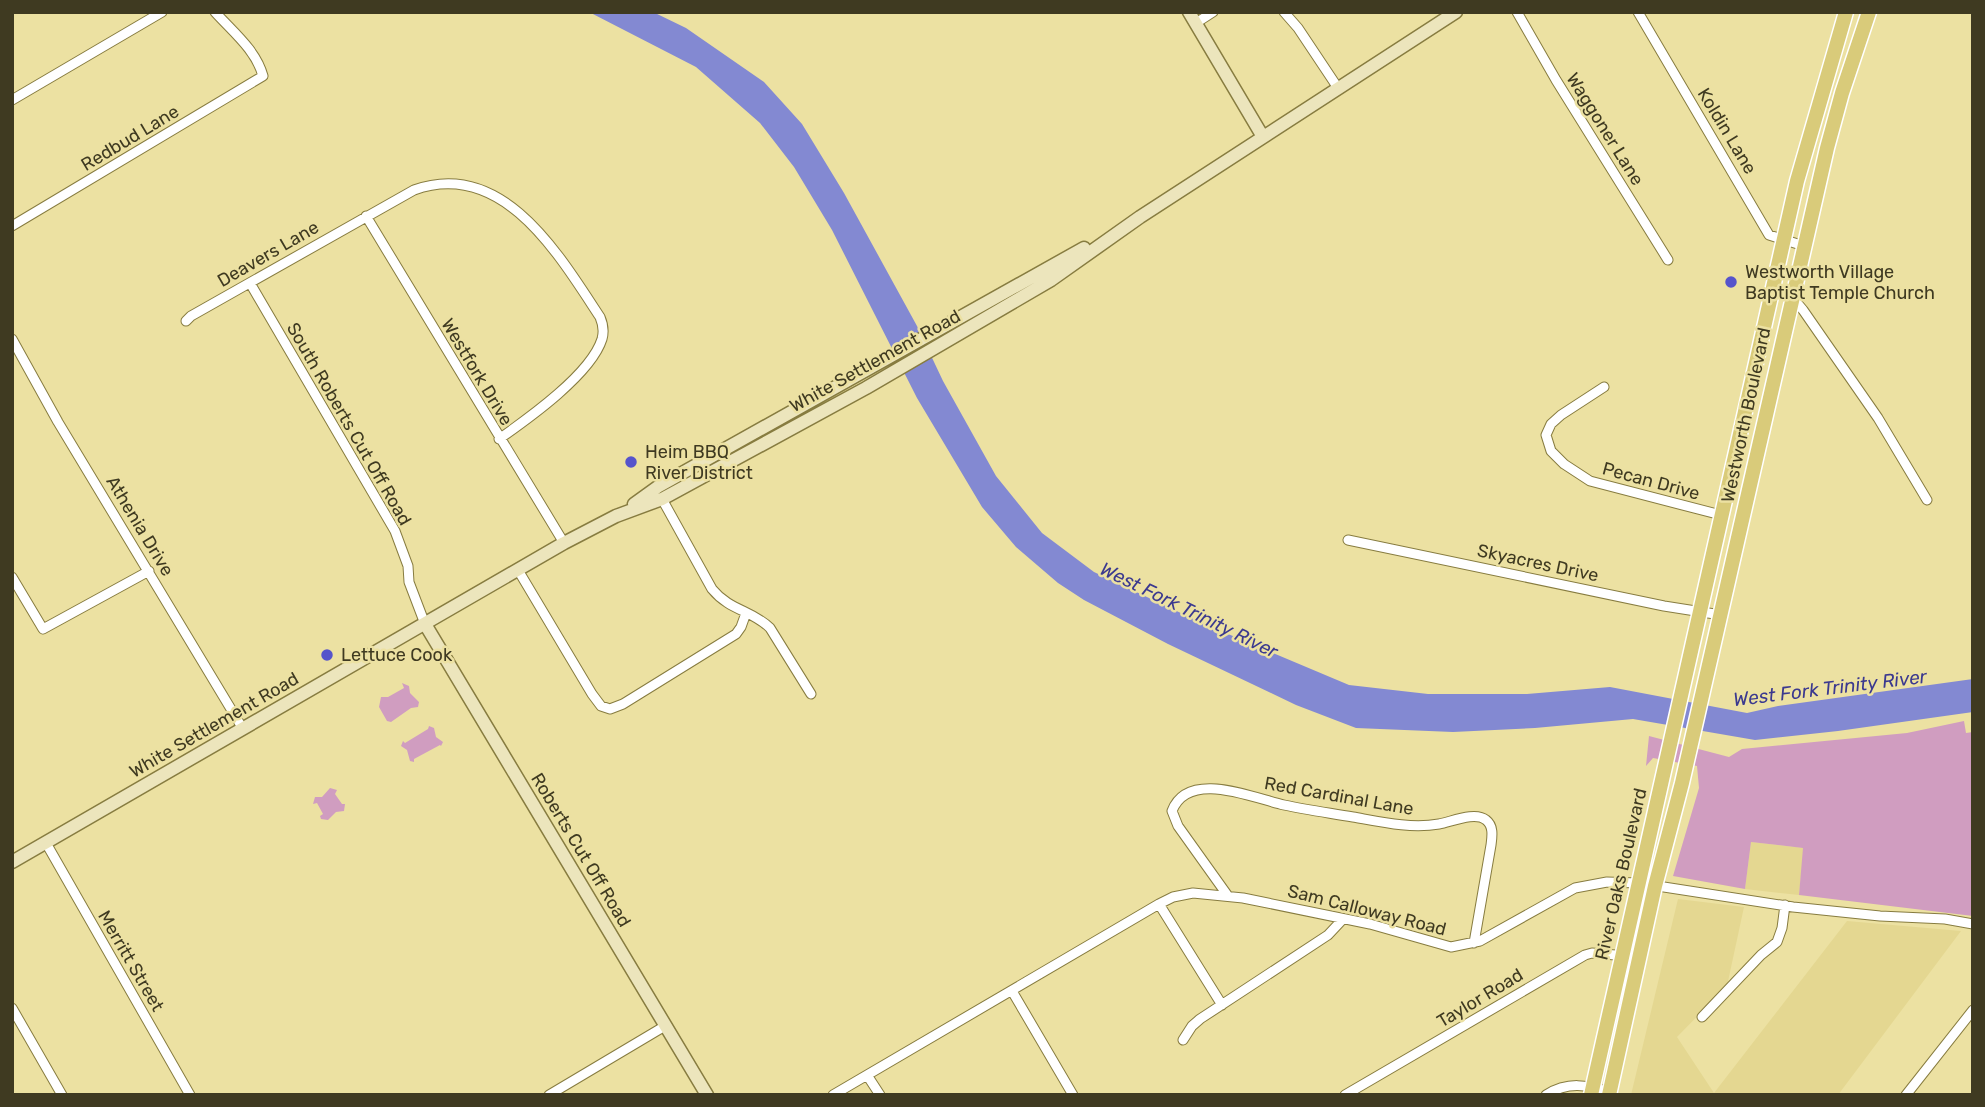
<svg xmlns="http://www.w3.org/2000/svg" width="1985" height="1107" viewBox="0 0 1985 1107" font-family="Rubik,sans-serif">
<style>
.built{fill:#e4d791}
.green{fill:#d09dc0}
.water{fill:#8389d2}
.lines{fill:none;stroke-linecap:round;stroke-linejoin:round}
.street-casing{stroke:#877c40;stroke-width:11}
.secondary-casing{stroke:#877c40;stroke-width:15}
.primary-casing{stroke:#fff;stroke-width:17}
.street{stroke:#fff;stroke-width:9}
.secondary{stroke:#ece5bc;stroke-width:12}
.primary{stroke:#d9cb7a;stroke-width:14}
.poi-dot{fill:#5654cb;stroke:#ece1a2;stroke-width:2.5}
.labels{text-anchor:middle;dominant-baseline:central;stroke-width:5;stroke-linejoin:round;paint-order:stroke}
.street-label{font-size:18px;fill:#3f3a21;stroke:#ece1a2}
.poi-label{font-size:18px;fill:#3f3a21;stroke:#ece1a2;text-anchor:start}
.water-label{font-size:19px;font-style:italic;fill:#3b398f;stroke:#ece1a2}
</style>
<rect width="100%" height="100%" fill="#ece1a2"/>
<path class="built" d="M1751,842L1804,848L1799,895L1745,889Z
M1678,899L1744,907L1727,986L1677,1037L1714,1093L1847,921L1961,931L1838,1095H1631Z"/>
<path class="green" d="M402,683L409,686L410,693L419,702L418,707L411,708L391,722L387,721L379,707L381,697H388L404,688Z
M1964,721L1966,733L1973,732V916L1799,895L1803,848L1751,842L1745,889L1673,876L1699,788L1697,766L1653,758L1646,766L1649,736L1729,757L1742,749L1907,733Z
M429,726L434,728L436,737L443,742L441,746L440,745L414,759V762L410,761L407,750L401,746L403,741L405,743L428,729Z
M330,788L337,790L335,794L342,804H345L344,811L336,812L328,820L321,819L320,816L323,814L317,803L313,804L315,797H322Z"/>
<path class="water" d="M589,12H653L686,28L764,82L802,124L844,193L917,326L943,381L996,476L1042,533L1094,572L1202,623L1349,685L1428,694H1527L1610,687L1747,713L1778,706L1973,679V712L1838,731L1755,740L1633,719L1535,728L1453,732L1356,728L1296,705L1168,644L1084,600L1058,583L1016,547L982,507L917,398L832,230L794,167L760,123L696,67Z"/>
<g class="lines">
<defs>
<path id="street" d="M1284,12L1298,28L1338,88
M1517,12L1556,80L1668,260
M1638,12L1769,235L1804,246
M1196,23L1213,12
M12,100L162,12
M366,216L564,543
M12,226L263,76C256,50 233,32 215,12
M250,283L395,531L408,566L409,582L425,624
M1772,292L1792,297L1803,310L1878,418L1927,500
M186,321L191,316L414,190C503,158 559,255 600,317C603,324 604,332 602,339C591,374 529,418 499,439
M12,339L58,422L243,729
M1604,387L1561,415L1551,424L1546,435L1551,451L1564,464L1590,481L1721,515
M662,499L712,589C730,611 752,610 770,628L811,694
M1348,540L1664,606L1721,615
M518,570L592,694L601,706L610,709L623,704L736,634L741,627L746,613
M12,577L43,629L149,571
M46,843L190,1095
M1228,896L1178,826L1172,811C1188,769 1253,798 1284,805C1307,810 1330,813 1353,817C1381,822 1411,829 1439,824C1451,822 1475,811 1486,820C1494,826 1492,837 1491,845L1474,943
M1159,904L1222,1005
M1012,991L1073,1095
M12,1008L62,1095
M1702,1017L1761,955L1777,942L1782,928L1785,905
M1183,1040L1192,1026L1200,1019L1328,935L1343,919
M867,1075L880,1095
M549,1095L665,1026
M833,1095L1159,904L1173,897L1193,893L1243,898L1370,924L1451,947L1480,941L1575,888L1607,882L1638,883L1793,907L1880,916L1945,919L1973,924
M1345,1095L1585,955L1592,953L1627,956
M1546,1095C1568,1081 1587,1085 1610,1092
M1906,1095L1973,1010"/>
<path id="secondary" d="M1189,12L1263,137
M634,504L659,486L1084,248
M425,624L707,1095
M12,862L564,543L616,516L662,499L866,388L1051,280L1140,217L1456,12"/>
<path id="primary" d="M1591,1095L1797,181L1846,12
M1609,1095L1655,886L1682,783L1827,148L1842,93L1869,12"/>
</defs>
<use href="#street" class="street-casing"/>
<use href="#secondary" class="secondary-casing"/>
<use href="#primary" class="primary-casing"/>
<use href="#street" class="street"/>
<use href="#secondary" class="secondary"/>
<use href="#primary" class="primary"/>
</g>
<g class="poi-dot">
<circle cx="1731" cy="282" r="7"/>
<circle cx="631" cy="462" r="7"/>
<circle cx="327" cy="655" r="7"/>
</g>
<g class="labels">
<g class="street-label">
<text transform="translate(1605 129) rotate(58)">Waggoner Lane</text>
<text transform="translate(1727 131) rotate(59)">Koldin Lane</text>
<text transform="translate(130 138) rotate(-31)">Redbud Lane</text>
<text transform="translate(268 254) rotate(-30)">Deavers Lane</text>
<text transform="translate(875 361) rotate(-29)">White Settlement Road</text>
<text transform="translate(477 372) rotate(59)">Westfork Drive</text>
<text transform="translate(1746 415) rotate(-78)">Westworth Boulevard</text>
<text transform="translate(349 424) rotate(60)">South Roberts Cut Off Road</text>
<text transform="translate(1651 481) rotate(15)">Pecan Drive</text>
<text transform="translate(140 526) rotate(59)">Athenia Drive</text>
<text transform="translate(1538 563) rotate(12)">Skyacres Drive</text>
<text transform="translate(214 725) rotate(-30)">White Settlement Road</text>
<text transform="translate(1339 796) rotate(10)">Red Cardinal Lane</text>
<text transform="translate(581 850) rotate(59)">Roberts Cut Off Road</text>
<text transform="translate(1621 874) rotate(-77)">River Oaks Boulevard</text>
<text transform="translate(1367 910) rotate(14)">Sam Calloway Road</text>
<text transform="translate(131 961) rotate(60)">Merritt Street</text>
<text transform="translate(1480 998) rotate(-31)">Taylor Road</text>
</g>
<g class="poi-label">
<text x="1745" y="272">Westworth Village<tspan x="1745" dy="21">Baptist Temple Church</tspan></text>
<text x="645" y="452">Heim BBQ<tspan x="645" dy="21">River District</tspan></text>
<text x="341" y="655">Lettuce Cook</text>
</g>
<g class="water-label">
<text transform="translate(1189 610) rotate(26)">West Fork Trinity River</text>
<text transform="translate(1830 688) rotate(-7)">West Fork Trinity River</text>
</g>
</g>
<rect width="1985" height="1107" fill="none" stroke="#3f3a21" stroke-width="28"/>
</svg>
